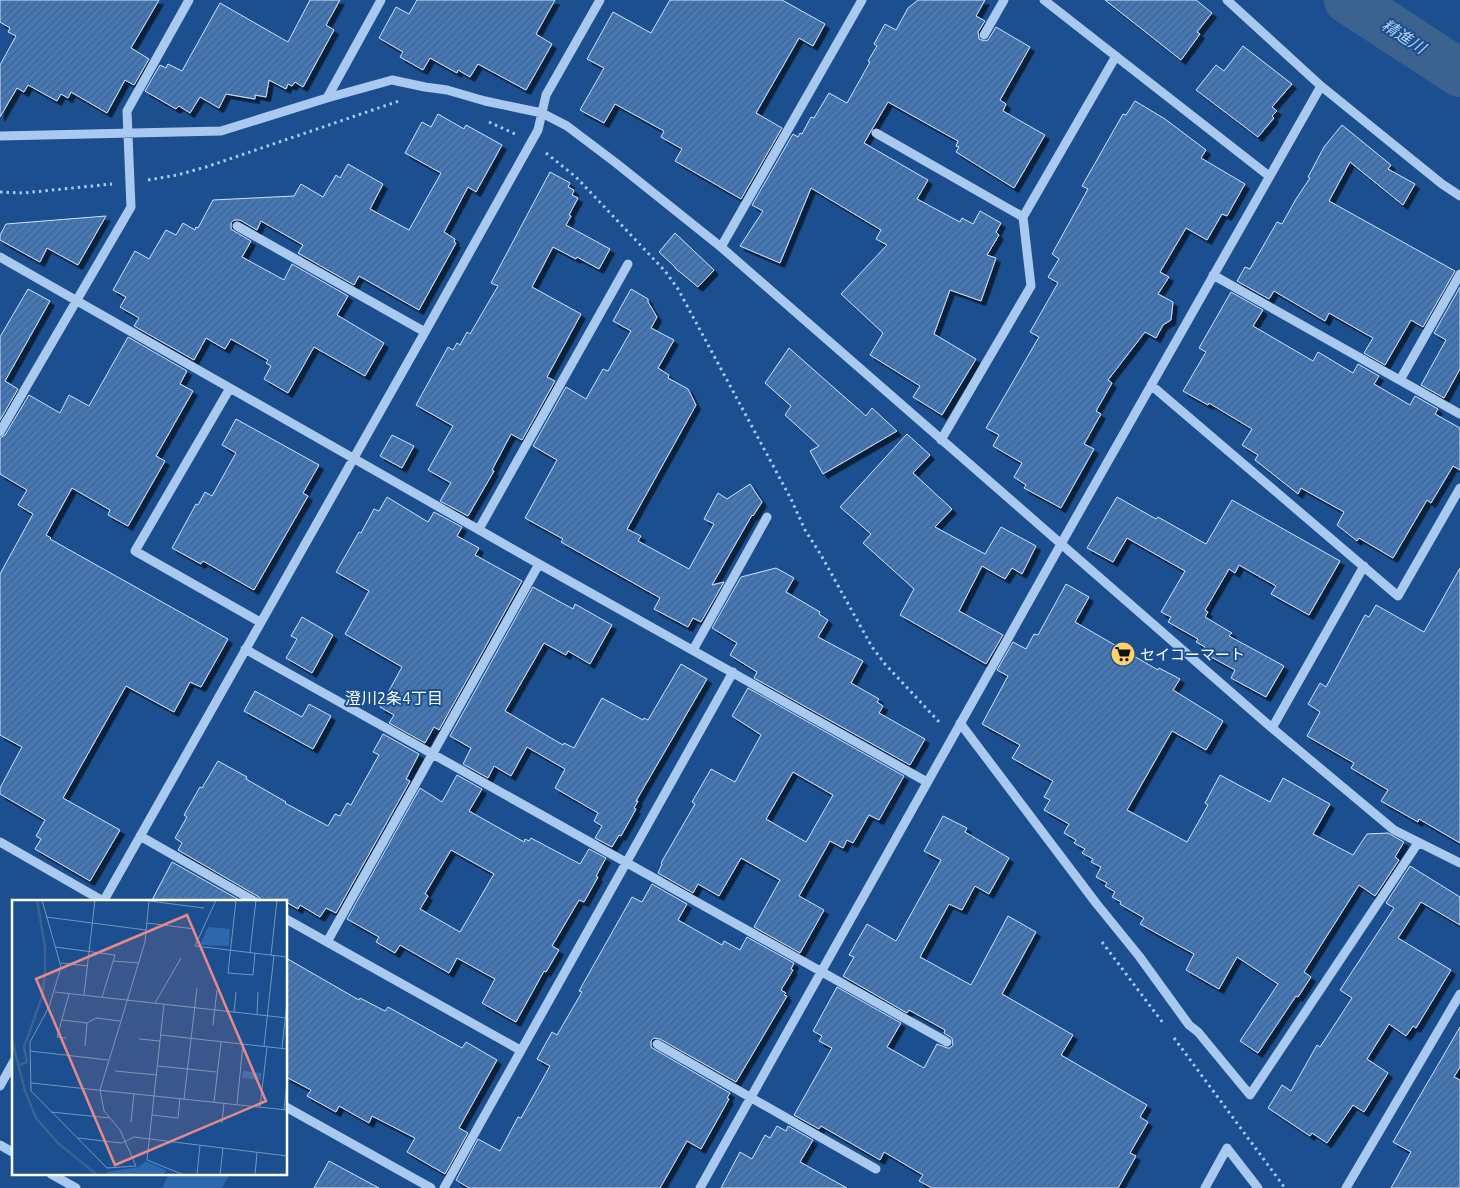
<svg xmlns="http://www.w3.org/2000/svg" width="1460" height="1188" viewBox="0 0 1460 1188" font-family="Ubuntu,'Noto Sans JP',sans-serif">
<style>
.park{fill:#2e69ad}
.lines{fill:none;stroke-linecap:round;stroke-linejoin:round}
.river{stroke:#3c6290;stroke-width:48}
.building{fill:url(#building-hatch);stroke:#cfe3fa;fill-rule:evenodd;filter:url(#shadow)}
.path{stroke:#a9c9ee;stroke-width:3;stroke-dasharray:2.5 4;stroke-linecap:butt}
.minor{stroke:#a9c9ee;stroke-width:9}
.labels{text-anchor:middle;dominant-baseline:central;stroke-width:4;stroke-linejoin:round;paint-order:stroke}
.poi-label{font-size:15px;fill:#fff;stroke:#1b4f8f;text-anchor:start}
.water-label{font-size:16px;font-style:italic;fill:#b5d3f5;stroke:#1b4f8f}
.neighbourhood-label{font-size:16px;fill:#fff;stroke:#1b4f8f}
.inset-river{fill:none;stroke:#3c6290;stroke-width:2.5}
.inset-road{fill:none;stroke:#7695bc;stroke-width:1}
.view{fill:#e88989;fill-opacity:0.15;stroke:#e88989;stroke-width:2.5}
.inset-edge{fill:none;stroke:#fff;stroke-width:2.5}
</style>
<defs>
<pattern id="building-hatch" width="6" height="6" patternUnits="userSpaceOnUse" patternTransform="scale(1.25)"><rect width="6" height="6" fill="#4478b7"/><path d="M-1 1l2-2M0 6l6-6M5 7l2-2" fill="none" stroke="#486282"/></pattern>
<filter id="shadow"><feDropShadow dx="4.5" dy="4.5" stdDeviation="0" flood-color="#0009"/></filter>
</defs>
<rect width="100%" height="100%" fill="#1b4f8f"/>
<path class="park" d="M169,1174H230L222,1188H162Z"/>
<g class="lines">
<path class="river" d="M1348,0L1460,73"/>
</g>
<path class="building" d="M0,0H159L131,48L149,59L134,85L125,80L107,113L71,92L68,98L61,94L57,101L28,85L24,92L17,88L0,117V65L16,36L8,32L10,28L0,22Z
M310,0H340L326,25L334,30L303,87L295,82L292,86L288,84L286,89L269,80L266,97L255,95V99L226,94L219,108L200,97L190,113L179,106L176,109L145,91L160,65L166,68L168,64L182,71L220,3L288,42Z
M417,0H555L536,34L552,44L526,90L478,64L470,77L458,70L457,73L430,58L423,70L400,57L403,52L379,38L396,7L409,14Z
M670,0H782L825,24L813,46L799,38L756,113L782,128L741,199L675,161L682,149L661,137L664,131L615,104L604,123L580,110L604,68L587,59L613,12L651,33Z
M918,0H985L976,16L985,21L978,32L979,39L984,41L988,40L996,27L1030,47L1000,100L1006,104L1003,111L1045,135L1014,188L956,152L959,147L956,146L958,141L888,102L864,143L928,180L917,199L960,222L962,218L973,224L980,211L1001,223L996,232L999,235L987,255L996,258L981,301L950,290L934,334L976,359L942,415L913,397L920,386L870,355L883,333L841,294L887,245L876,239L881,230L811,188L780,263L740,246L763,211L752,205L793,134L798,137L800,133L802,134L811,117L814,118L829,93L847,103L870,62L868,61L877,46L874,44L885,24L896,30L908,8Z
M1105,0H1196L1212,13L1197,32L1200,34L1181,60Z
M1243,46L1292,84L1272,107L1277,111L1272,116L1274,118L1258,137L1196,90L1216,65L1224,71Z
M1135,101L1165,119L1206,150L1201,158L1245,184L1227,216L1222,214L1207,240L1186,228L1160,272L1169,277L1158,294L1173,302L1171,320L1163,325L1156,338L1145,332L1108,380L1112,383L1096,411L1101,414L1084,444L1094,449L1061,508L1024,488L1026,485L1014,477L1022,463L993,446L999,435L986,428L1039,337L1030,332L1058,283L1048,277L1059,259L1052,254L1088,189L1082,186L1123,114L1126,115Z
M438,114L464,129L466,125L502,145L476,192L468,187L444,232L455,239L454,242L456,243L419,310L359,276L354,285L298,253L303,245L261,221L257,230L240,220H234L231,223V229L234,231L251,241L242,257L284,280L292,264L348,296L337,315L384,343L365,376L314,347L288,393L264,379L271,366L266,363L268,360L231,339L225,349L206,338L194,360L134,326L139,318L120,307L126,297L113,290L135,251L149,259L166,230L176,235L183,223L195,230L196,227L198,228L213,200L294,196L301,184L323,197L336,175L340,178L348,164L383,184L370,209L409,230L441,173L405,153L422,122L431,127Z
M1342,125L1391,165L1388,169L1415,184L1403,205L1350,162L1329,201L1455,271L1423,327L1411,320L1385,365L1364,353L1373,338L1329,313L1325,321L1274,291L1269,299L1237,281L1245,267L1250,269L1277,222L1282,224L1296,199L1310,178L1308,177L1324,147Z
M550,172L570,183L568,187L574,190L572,195L578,198L569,215L571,216L566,225L610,249L599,269L577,257L576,259L553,247L533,285L532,287L581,314L547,377L555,381L522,440L511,434L492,470L494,471L468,516L440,501L451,483L428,470L453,426L416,405L448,347L453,350L457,343L460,345L467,332L470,334L498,286L491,283Z
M106,216L78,265L47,248L40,262L0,240V235L6,224Z
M675,233L714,270L698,287L675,268V267L659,252Z
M1460,287V369L1444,398L1421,385L1446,340L1434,333Z
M28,289L50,301L5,381L18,389L0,420V337Z
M631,289L648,299V302L657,317L651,328L674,340L658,368L669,375L668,378L688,389L696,405L627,529L641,536L638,541L689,569L714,524L704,519L718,493L727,499L750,484L762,502L753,516L752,515L712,585L724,582L701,622L693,618L688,627L654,609L660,598L561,542L563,539L525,518L557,460L533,446L566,387L586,399L603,369L608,371L631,331L613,321Z
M1231,292L1263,310L1253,326L1313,361L1318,352L1353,373L1358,364L1379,376L1374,384L1410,405L1415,396L1438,409L1435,414L1460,428V470L1453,466L1431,503L1427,500L1393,558L1359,538L1357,541L1337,525L1344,512L1301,488L1298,494L1255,460L1258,455L1242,445L1252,429L1209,403L1208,405L1183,391L1206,352L1199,348Z
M128,337L187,371L180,384L193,391L156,456L165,461L128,526L108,515L110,510L72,488L46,535L51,538L50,539L228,639L201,687L190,682L174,712L126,686L63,798L120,830L90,881L35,849L41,839L36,836L45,820L0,794V788L22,747L0,735V574L33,514L18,505L27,490L0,474V438L5,435L29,395L60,413L69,395L89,406Z
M789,348L866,416L872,408L897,431L823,474L810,451L819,446L785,415L791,406L765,383Z
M236,419L319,465L303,493L308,496L254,590L203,561L201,564L172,548L196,504L198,505L205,492L212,496L236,453L222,445Z
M907,434L930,455L913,473L952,509L935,527L985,554L1001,527L1036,546L1022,574L1012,568L1005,579L982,566L959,611L1003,635L986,664L900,615L914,589L863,543L871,534L840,507Z
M392,435L414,446L402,468L380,456Z
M387,497L428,522L434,512L462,527L457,536L479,548L475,555L522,581L439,730L434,727L425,743L389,723L394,715L380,707L402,667L345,634L369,591L336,572L359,532L361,533L374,509L379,511Z
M1117,497L1156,519L1158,517L1206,544L1232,500L1340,561L1309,615L1271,594L1276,586L1239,565L1235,573L1229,569L1205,610L1208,612L1205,617L1232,633L1229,636L1284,666L1266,697L1231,678L1235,670L1202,652L1205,647L1196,642L1198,639L1168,622L1171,617L1161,612L1185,571L1127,538L1113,562L1087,548Z
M776,568L794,578L786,592L820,612L819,614L828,620L818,637L863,661L851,683L879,699L877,702L883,706L879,713L925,739L910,765L754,678L757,672L730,655L737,643L712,628L741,577Z
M1460,568V843L1419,819L1418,822L1381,801L1388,790L1351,768L1354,763L1307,736L1320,712L1308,704L1320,683L1326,687L1365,615L1369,617L1376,605L1424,632Z
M1066,584L1089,597L1075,622L1158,670L1159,668L1180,679L1173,690L1223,721L1206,750L1172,731L1127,810L1187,842L1208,805L1205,803L1220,775L1270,802L1283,778L1330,804L1313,834L1353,855L1367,834L1388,833L1404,842L1395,857L1399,860L1375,896L1359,885L1304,972L1311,977L1298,997L1296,996L1258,1053L1240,1041L1278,984L1237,957L1219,989L1186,970L1194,954L1140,924L1144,918L1120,904L1121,902L1112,897L1115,892L1105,886L1107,883L1096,877L1101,867L1091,862L1093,859L1082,853L1085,849L1074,843L1076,840L1064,833L1069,824L1044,810L1050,800L1044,797L1053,781L1012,758L1020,745L982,724L1008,676L997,670L1013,642L1026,649L1034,634L1038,635Z
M533,587L573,609L575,604L612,625L590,664L568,651L566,655L544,643L505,711L563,745L564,743L574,748L602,698L643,720L644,718L648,720L681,664L707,679L636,801H638L634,808L636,809L621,836L619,835L612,847L595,838L602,826L594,821L598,813L555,788L565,769L527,747L511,776L494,766L488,778L463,764L471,748L450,736Z
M302,617L333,635L312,673L286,658L297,639L291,636Z
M748,688L904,776L879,820L869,815L853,843L847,840L843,848L830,841L799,896L824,910L800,953L754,927L780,880L741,858L719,896L698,884L693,893L658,873L662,864L661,863L695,804L692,802L711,769L735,782L761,735L732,716ZM793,772L833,795L806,842L766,819Z
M255,691L302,717L309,704L331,716L313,749L244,711Z
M383,734L419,754L406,779L410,781L336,913L326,908L320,917L300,905L298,909L286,902H262L259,897L178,850L182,843L175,838L187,817L184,815L200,787L202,788L218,761L247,777L246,779L286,802L285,803L328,826L335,814L340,816L347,803L351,805L379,755L373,752Z
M457,775L482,789L469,811L524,842L525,839L529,841L531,838L580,864L589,849L606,858L596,876L598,877L584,902L579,900L552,946L559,950L546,972L544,971L516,1022L482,1003L495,979L457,958L449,973L400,945L395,953L376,942L379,937L347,919L420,788L442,802ZM451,850L494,874L460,932L420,909L428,896L425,894Z
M943,816L967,828L965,832L1009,858L989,894L975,886L962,910L949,904L920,957L971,985L1008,916L1036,932L1002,994L1073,1035L1061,1055L1147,1105L1140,1117L1148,1122L1130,1153L1136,1156L1118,1188H932L919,1181L923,1175L884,1152L880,1160L821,1126L819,1129L794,1115L832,1048L819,1041L822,1036L813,1031L837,987L901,1023L887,1047L924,1068L937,1044L947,1048H950L953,1045L952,1038L944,1033L945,1030L909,1010L907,1013L843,976L854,957L849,955L867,924L896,941L941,860L924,851Z
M172,862L243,902H151Z
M1410,866L1460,897V925L1421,902L1398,938L1451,970L1416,1028L1413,1026L1406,1036L1389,1024L1367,1059L1388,1073L1364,1112L1353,1105L1327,1143L1312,1133L1310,1136L1268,1108L1282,1085L1291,1091L1317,1045L1320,1047L1352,998L1340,990L1394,908L1386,903Z
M652,884L687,904L678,920L722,945L724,941L740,950L747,937L794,963L791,969L793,970L781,990L786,993L784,995L787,996L736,1082L660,1039L654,1038L651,1041V1047L654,1049L730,1093L727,1098L729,1099L701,1149L687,1141L660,1188H469L456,1180L478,1139L500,1151L518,1117L521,1118L550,1066L537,1059L552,1032L557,1035L582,992L579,991L632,897L642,902Z
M286,958L359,1000L360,998L385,1011L388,1007L462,1048L466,1042L497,1060L459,1128L468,1133L445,1174L407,1152L415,1138L372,1116L369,1123L339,1106L336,1112L307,1096L311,1090L286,1077Z
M1460,1027V1067L1454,1077L1460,1080V1188H1391L1411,1152L1393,1142Z
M777,1126L786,1131L788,1126L813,1140L800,1162L847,1188H721L740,1152L752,1159L765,1135L770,1138Z
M329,1161L379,1188H314Z"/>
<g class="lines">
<path class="path" d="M489,122L515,134
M546,153L576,177L665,271L678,289L791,499L805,530L821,555L872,647L885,664L941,724
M148,180L177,175L206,167L399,101
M0,192L23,193L112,184
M1102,942L1163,1023
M1174,1038L1285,1188"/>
<path class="minor" d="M1044,0L1269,176
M1227,0L1321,86L1442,184L1460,196
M984,35L1004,0
M327,98L381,0
M876,133L1023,217
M0,136L221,131L327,98L392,80L425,87L447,90L485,101L542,113L567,126L616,163L721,247L1272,728L1394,830L1460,863
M237,226L425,332
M721,247L862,0
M0,257L539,564L927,782
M1213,275L1460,414
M1400,380L1460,274
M1151,385L1398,596L1460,488
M230,388L135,551L260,622
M0,432L131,207L127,111L189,0
M941,440L1031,286L1023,217L1116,56
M479,529L628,264
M245,649L947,1042
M693,650L767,517
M960,723L1096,903L1139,956L1189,1025L1198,1032L1250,1095L1418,843
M1272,728L1364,566
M140,836L256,902
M0,842L103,901
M103,902L425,332L538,130L546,95L600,0
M286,919L520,1050
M327,942L539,564
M657,1044L876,1169
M0,1086L14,1061
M286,1107L431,1188
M0,1145L14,1153
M51,1174L76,1188
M444,1188L733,672
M700,1188L1061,544L1321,86
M1205,1188L1227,1148L1258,1188
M1346,1188L1460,994"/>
</g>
<defs>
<symbol id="supermarket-disc" viewBox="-11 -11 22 22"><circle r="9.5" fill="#ffd166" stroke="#1b4f8f"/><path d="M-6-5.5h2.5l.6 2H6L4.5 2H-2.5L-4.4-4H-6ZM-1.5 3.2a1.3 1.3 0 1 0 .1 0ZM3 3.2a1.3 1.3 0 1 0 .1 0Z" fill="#111"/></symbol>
</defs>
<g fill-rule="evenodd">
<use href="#supermarket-disc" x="1109" y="640" width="28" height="28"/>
</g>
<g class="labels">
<g class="poi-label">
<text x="1140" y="654">セイコーマート</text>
</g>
<g class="water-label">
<text transform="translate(1404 36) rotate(33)">精進川</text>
</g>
<g class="neighbourhood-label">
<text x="394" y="698">澄川2条4丁目</text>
</g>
</g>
<g transform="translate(12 900)">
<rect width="275" height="275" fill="#1b4f8f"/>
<path d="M196,27L218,29L217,46L188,45ZM231,171L250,173L249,180L230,178ZM133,261L154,270L152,275H98L94,272L127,267Z" fill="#2e69ad"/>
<path class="inset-river" d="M0,140L13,191L24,218L46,243L85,275M7,165L15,162L12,147L30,97L33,75V47L25,0"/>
<path class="inset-road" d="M30,0L49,67L37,107L18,142L19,191L95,268L124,266L108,230L92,211L88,190L133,42L137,0M204,0L183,46L275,57M224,0L216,73L241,75L243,53M137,1L192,8M34,17L134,30M135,23L183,29M43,47L103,55L90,97M238,52L244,0M259,55L265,0M101,61L127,63M49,63L76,66M43,92L275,118M72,95L83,0M143,103L169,58M152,104L135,260L172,275M222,112L224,92M245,114L246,92M50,120L75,123L84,118L108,121M201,125L205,90M149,135L275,149M54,138L45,137L57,94M127,139L148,141M73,146L75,123M252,146L262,55M270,148L275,102M18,151L96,160M146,166L205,172M103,171L145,175M19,183L275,210M172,199L185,88M202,202L209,142M225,204L231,144M248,207L255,147M272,210L275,184M39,212L98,218M140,215L166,218L168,198M119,222L122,193M210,223L212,203M66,238L110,243L122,237L275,256M185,275L188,245M208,275L211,248M243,275L245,253"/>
<path class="view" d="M175,15L254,201L103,265L24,79Z"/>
<rect width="275" height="275" class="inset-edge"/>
</g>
</svg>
